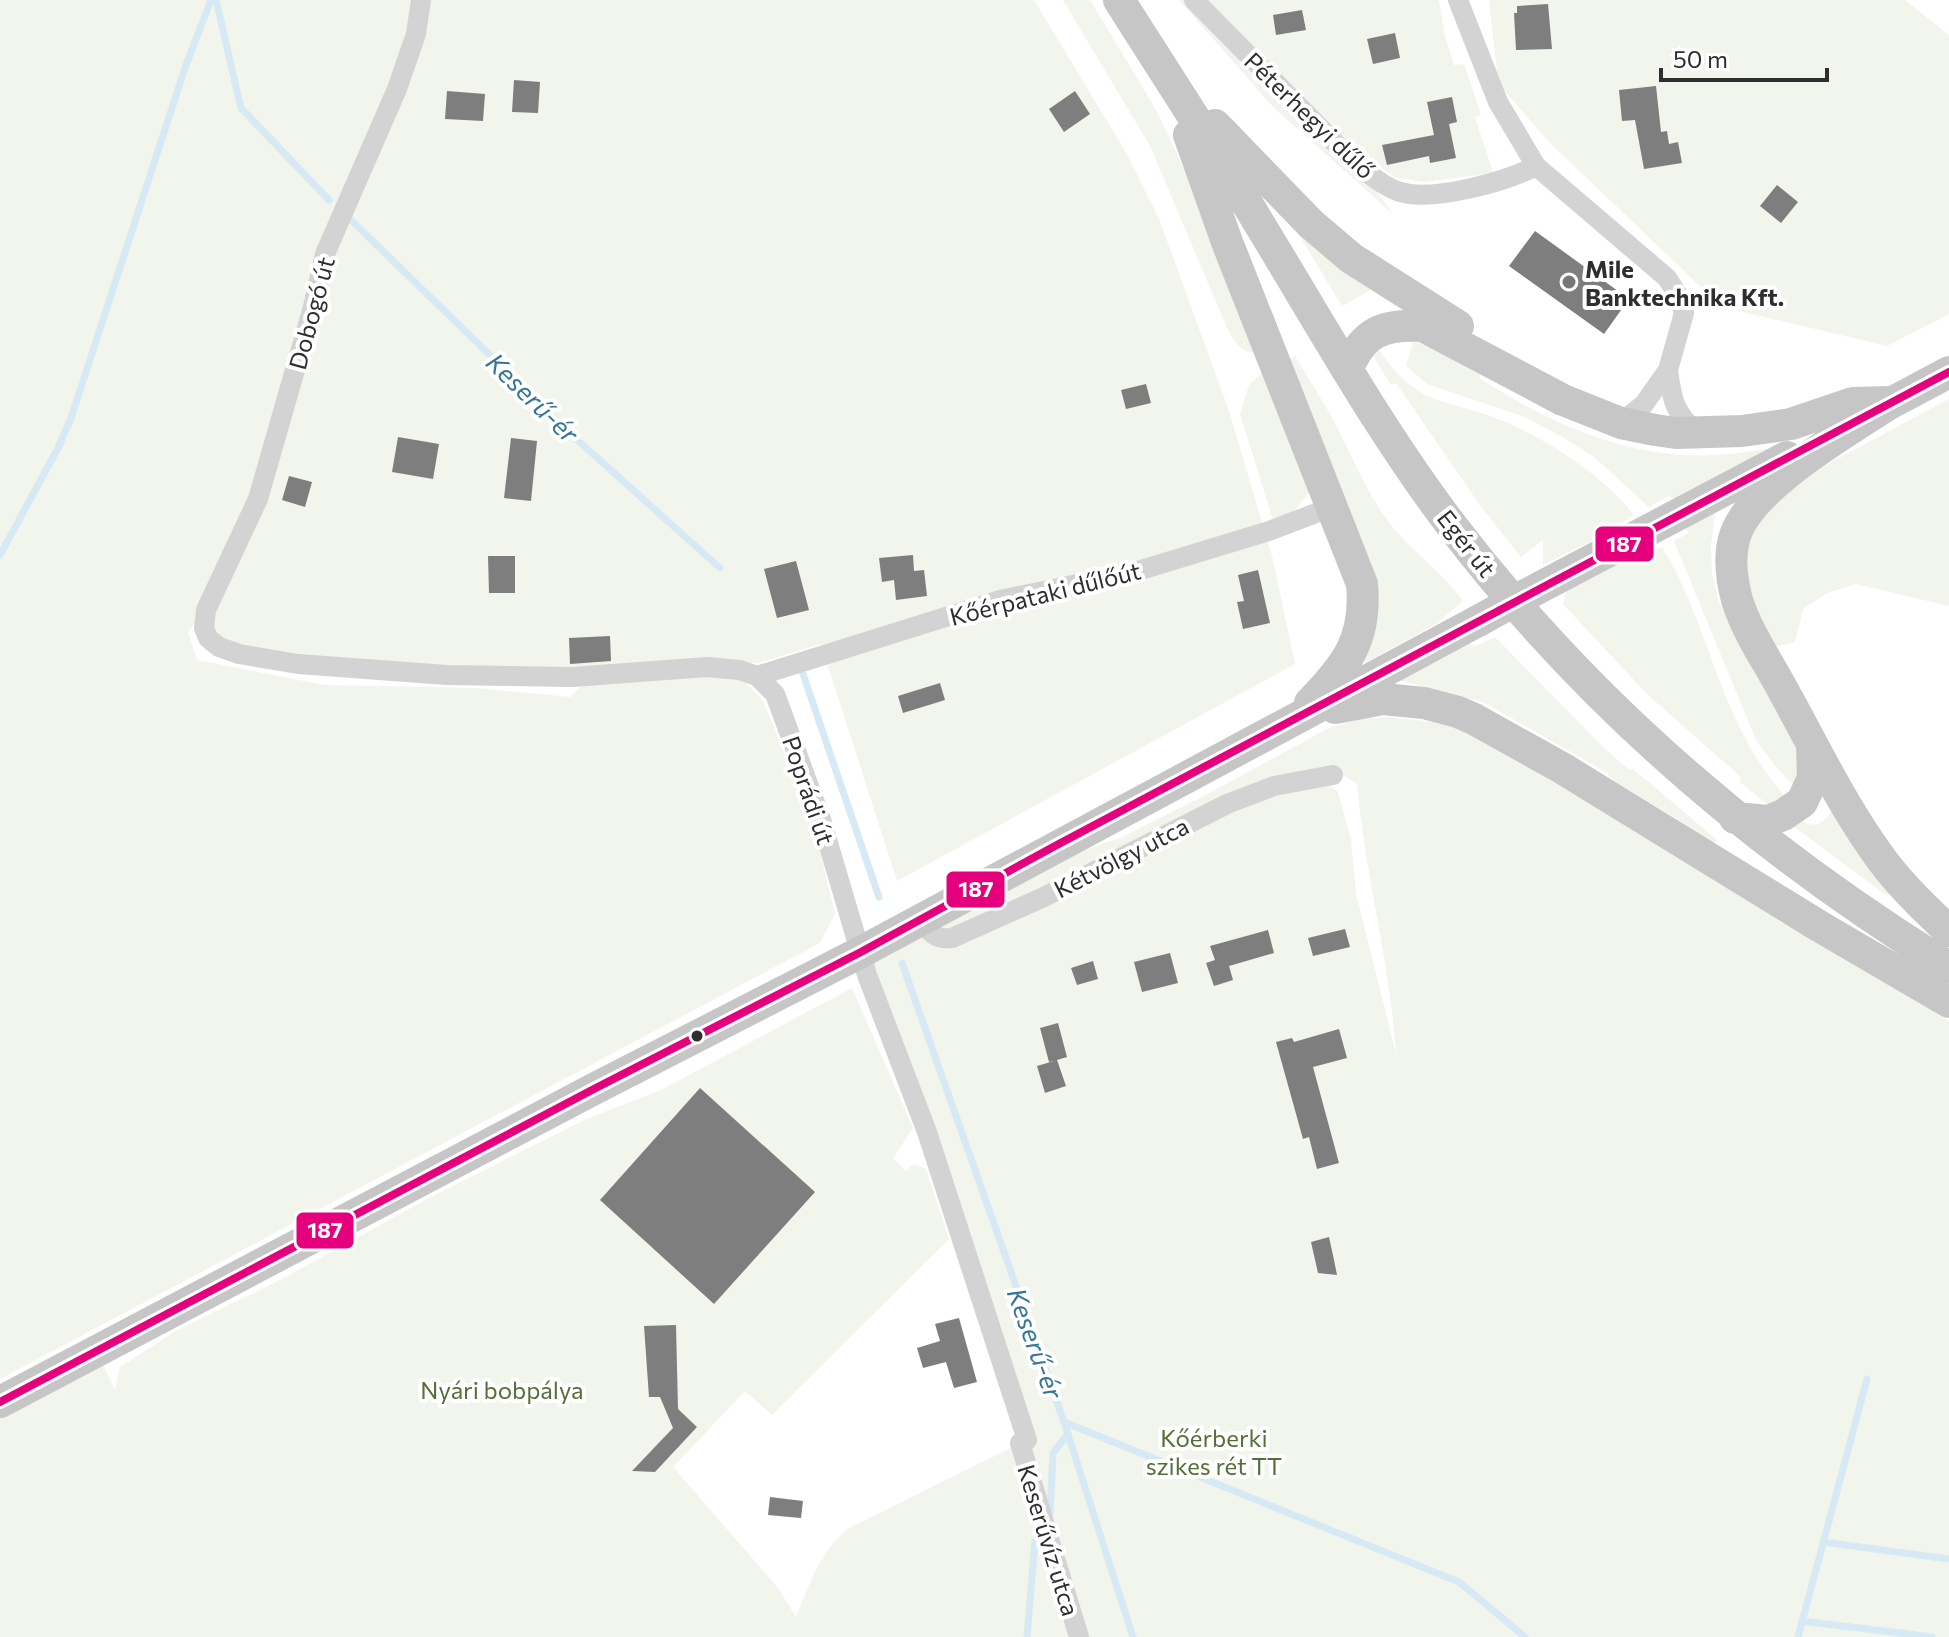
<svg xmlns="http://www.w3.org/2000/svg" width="1949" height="1637" viewBox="0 0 1949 1637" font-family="Commissioner,sans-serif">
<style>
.green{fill:#f1f5eb}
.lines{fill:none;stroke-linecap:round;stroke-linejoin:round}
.stream{stroke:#d6e9f4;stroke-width:7}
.building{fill:#7e7e7e}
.minor{stroke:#d3d3d3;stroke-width:20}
.primary{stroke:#c6c6c6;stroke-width:32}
.primary-bridge{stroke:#c6c6c6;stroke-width:32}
.bus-1-casing{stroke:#fff;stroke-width:14}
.bus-1{stroke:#e5007d;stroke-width:8}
.poi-dot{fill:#777;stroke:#fff;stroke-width:3}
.bus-dot{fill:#2e2e2e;stroke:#fff;stroke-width:3}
.labels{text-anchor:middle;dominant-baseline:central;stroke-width:8;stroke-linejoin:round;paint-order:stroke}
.street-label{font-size:24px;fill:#2e2e2e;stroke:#fff}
.poi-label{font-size:24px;font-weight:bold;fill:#2e2e2e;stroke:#fff;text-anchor:start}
.park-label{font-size:24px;fill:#546e37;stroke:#fff}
.water-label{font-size:26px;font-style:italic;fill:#347698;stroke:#fff}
.line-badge{stroke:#fff;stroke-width:3}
.badge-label{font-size:22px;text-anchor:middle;font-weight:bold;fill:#fff}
</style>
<rect width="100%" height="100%" fill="#fff"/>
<path class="green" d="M0,0H1034L1128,156L1159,219L1228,408L1272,556L1295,664L897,881L821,644L758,663L514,669L298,664L219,647L205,611L188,632L197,660L324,685L476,688L570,697L584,683L706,670L741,677L763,701L813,822L835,914L820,943L0,1379Z
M1063,0H1090L1155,108L1177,154L1203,212L1259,352C1241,354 1236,344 1228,330L1150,146Z
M1179,0H1185L1375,189L1393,214L1273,107Z
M1208,0H1439L1444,33L1454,65L1464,64L1481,115L1475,117L1493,173L1424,182L1394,177L1345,139Z
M1489,0H1905L1949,35V314L1887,346L1722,307L1550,143L1503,89L1497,72Z
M1298,233L1374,288L1342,306Z
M1413,342L1426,345L1481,375L1479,378C1551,424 1629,460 1717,455C1733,454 1750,451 1766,449V452L1675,499L1668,496L1649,507L1594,457L1564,438L1525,417L1427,384L1406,366Z
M1380,351C1421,412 1451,397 1510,424C1555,445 1603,476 1634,515L1603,535L1543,565V540L1521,557L1482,508L1396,383L1391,385L1373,356Z
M1295,356C1310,382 1328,408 1341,435C1356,466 1368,494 1388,521C1410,551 1441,570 1463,601L1436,624L1363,664L1370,645L1285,362Z
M1262,373L1310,492L1292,513L1273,520L1240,414L1249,385Z
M1949,399V606L1856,584L1827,593L1803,609L1795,642L1774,647L1759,617L1744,566L1747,537L1778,495L1826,465Z
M1715,513L1711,546L1712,574L1719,602L1753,671L1804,757L1798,790L1776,767L1756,740L1674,541L1689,533L1686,528Z
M1662,547C1698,605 1712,674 1743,734C1755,758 1770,779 1788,800L1772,808L1740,782L1741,777L1648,695L1563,604L1566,591L1639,550L1644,556Z
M1495,637L1603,747L1629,770L1633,769L1717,840L1712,845L1677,819L1614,781L1606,772L1483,702L1398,680L1469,644L1476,646Z
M1388,717L1442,723L1503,747L1949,1021V1637H0V1402L96,1351L115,1390L120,1367L176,1331L282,1279L429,1198L584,1120L661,1090L852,988L913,1128L893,1158L906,1171L914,1164L926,1169L949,1239L772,1415L745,1391L673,1467L778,1588L796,1617C810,1583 820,1551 849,1528L1027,1440L861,952L922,919L952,938L1227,804L1327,783L1338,792L1351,840L1356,893L1396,1054C1390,963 1365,874 1357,784L1337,771L1265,785L955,929L941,928V925L1062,858L1122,837L1202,797L1329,728L1360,719Z
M1834,804L1892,894L1886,895L1789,823L1798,816C1813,834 1829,821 1834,804Z"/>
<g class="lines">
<path class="stream" d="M216,0L241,108L329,200
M351,220L573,436L720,568
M0,555L58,448L71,418L186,65L211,0
M803,674L879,897
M902,963L1064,1422L1459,1582L1525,1637
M1064,1422L1133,1637
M1050,1513L1053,1453L1068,1434
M1823,1542L1949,1559
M1802,1621L1932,1637
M1027,1637L1035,1541
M1798,1637L1867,1379"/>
</g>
<path class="building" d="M1548,4L1552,49L1516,50L1514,13H1517V6Z
M1302,10L1306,30L1276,35L1273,15Z
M1395,33L1400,58L1373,64L1367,39Z
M514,80L540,82L538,113L512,112Z
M1656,86L1661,132L1667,131L1669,144L1678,142L1682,163L1644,169L1635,120L1622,121L1619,90Z
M447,91L485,94L483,121L445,119Z
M1075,91L1090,114L1064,132L1049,109Z
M1452,97L1457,122L1449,124L1456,158L1430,163L1429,156L1387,165L1382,145L1434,135L1427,102Z
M1777,185L1798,202L1781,223L1760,206Z
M1535,231L1629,299L1604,334L1509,266Z
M1146,384L1151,403L1126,409L1121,390Z
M398,437L439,444L433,479L392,472Z
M511,438L537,441L531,501L504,498Z
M289,476L312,482L305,507L282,500Z
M913,555L914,571L924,570L927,596L896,600L894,580L882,582L879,558Z
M488,556H515V593H489Z
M796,561L809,610L777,618L764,569Z
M1258,570L1270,623L1243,629L1237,602L1244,601L1238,575Z
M610,636L611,661L570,664L569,638Z
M940,683L945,700L903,713L898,696Z
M1345,929L1350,947L1313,956L1308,938Z
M1268,930L1274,953L1229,966L1233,980L1214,986L1206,963L1215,960L1210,946Z
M1170,953L1178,983L1142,992L1134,962Z
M1093,961L1098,979L1077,985L1071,968Z
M1058,1023L1067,1057L1057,1060L1066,1086L1045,1093L1037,1066L1054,1061L1049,1062L1040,1028Z
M1339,1029L1347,1058L1313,1067L1339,1163L1317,1169L1309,1137L1303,1139L1276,1042L1292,1038L1294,1042Z
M700,1088L815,1192L714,1304L600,1200Z
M1329,1237L1334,1260L1337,1275L1318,1273L1311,1242Z
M959,1318L977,1382L954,1388L946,1362L923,1368L917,1348L940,1341L935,1324Z
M676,1325L678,1409L697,1427L655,1472L632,1471L673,1428L660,1397H649L644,1326Z
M770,1497L803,1501L801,1518L768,1515Z"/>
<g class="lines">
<path class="minor" d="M421,0L416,34L397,89L325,254L313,307L258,499L206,610L204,628L208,638L219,647L239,654L298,664L447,675L572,677L707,667L740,670L757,676L775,694L821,819L867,975L927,1132L1027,1440L1020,1443L1079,1637
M1194,0L1338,146C1356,162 1374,182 1397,191C1430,203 1505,182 1536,166
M1458,0L1498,102L1536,166L1667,278L1678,295L1684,313L1668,370L1644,404L1621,423
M1668,370C1672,400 1674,412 1697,433
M757,676L1000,600L1131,573L1269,531L1332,507
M922,919C930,933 935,940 952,938L1044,897L1227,804L1274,786L1333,775"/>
<path class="primary" d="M1119,0C1165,73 1213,145 1257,220C1320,323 1379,430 1452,526C1589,705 1758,849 1949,967
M1215,125L1311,224L1351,258L1458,326
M1189,135L1227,242L1362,584C1367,639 1347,665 1310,703
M1347,370C1363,332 1382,324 1423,326L1563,400L1621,423L1655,430L1676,433L1742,431L1791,424L1853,403L1889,402
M1892,402C1847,432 1748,487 1734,539C1729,558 1732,581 1737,600C1747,632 1768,662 1784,692C1815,748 1844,809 1882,860C1901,886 1925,909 1949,931
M1874,412L1949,372
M1516,600L1787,457
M1335,708L1383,699L1424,703L1458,712L1474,719L1562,768L1819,926L1949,1002
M1735,818L1768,821L1783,815L1802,802L1813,778L1812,744
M0,1402L592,1090L861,952L1478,621"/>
<path class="primary-bridge" d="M1478,621L1516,600"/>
<defs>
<path id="bus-1" d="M0,1402L592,1090L861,952L1055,846L1949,372"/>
</defs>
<use href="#bus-1" class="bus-1-casing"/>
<use href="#bus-1" class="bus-1"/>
</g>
<circle class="poi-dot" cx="1569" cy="282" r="8"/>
<circle class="bus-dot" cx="697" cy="1036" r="7"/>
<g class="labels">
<g class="street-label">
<text transform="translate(1310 115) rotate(44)">Péterhegyi dűlő</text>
<text transform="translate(311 313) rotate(-75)">Dobogó út</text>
<text transform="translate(1467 543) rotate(52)">Egér út</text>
<text transform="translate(1045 593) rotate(-14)">Kőérpataki dűlőút</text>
<text transform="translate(809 790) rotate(71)">Poprádi út</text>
<text transform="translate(1121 857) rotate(-27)">Kétvölgy utca</text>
<text transform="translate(1049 1540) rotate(73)">Keserűvíz utca</text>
</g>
<g class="poi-label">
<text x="1585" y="268">Mile<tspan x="1585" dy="28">Banktechnika Kft.</tspan></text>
</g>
<g class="park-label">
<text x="502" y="1389">Nyári bobpálya</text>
<text x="1214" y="1437">Kőérberki<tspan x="1214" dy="28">szikes rét TT</tspan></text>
</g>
<g class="water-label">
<text transform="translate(533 397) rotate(44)">Keserű-ér</text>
<text transform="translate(1036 1343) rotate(70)">Keserű-ér</text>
</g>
</g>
<g class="line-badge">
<rect x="1594" y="525" width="61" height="38" rx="8" fill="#e5007d"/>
<rect x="945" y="870" width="61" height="39" rx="8" fill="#e5007d"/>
<rect x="295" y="1211" width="60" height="39" rx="8" fill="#e5007d"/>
</g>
<g class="badge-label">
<text x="1624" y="552">187</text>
<text x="976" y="897">187</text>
<text x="325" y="1238">187</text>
</g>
<path d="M1661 68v12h166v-12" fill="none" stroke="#2e2e2e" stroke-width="4"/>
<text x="1673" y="68" font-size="24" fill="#2e2e2e" stroke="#ffffff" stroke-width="6" paint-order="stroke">50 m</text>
</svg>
